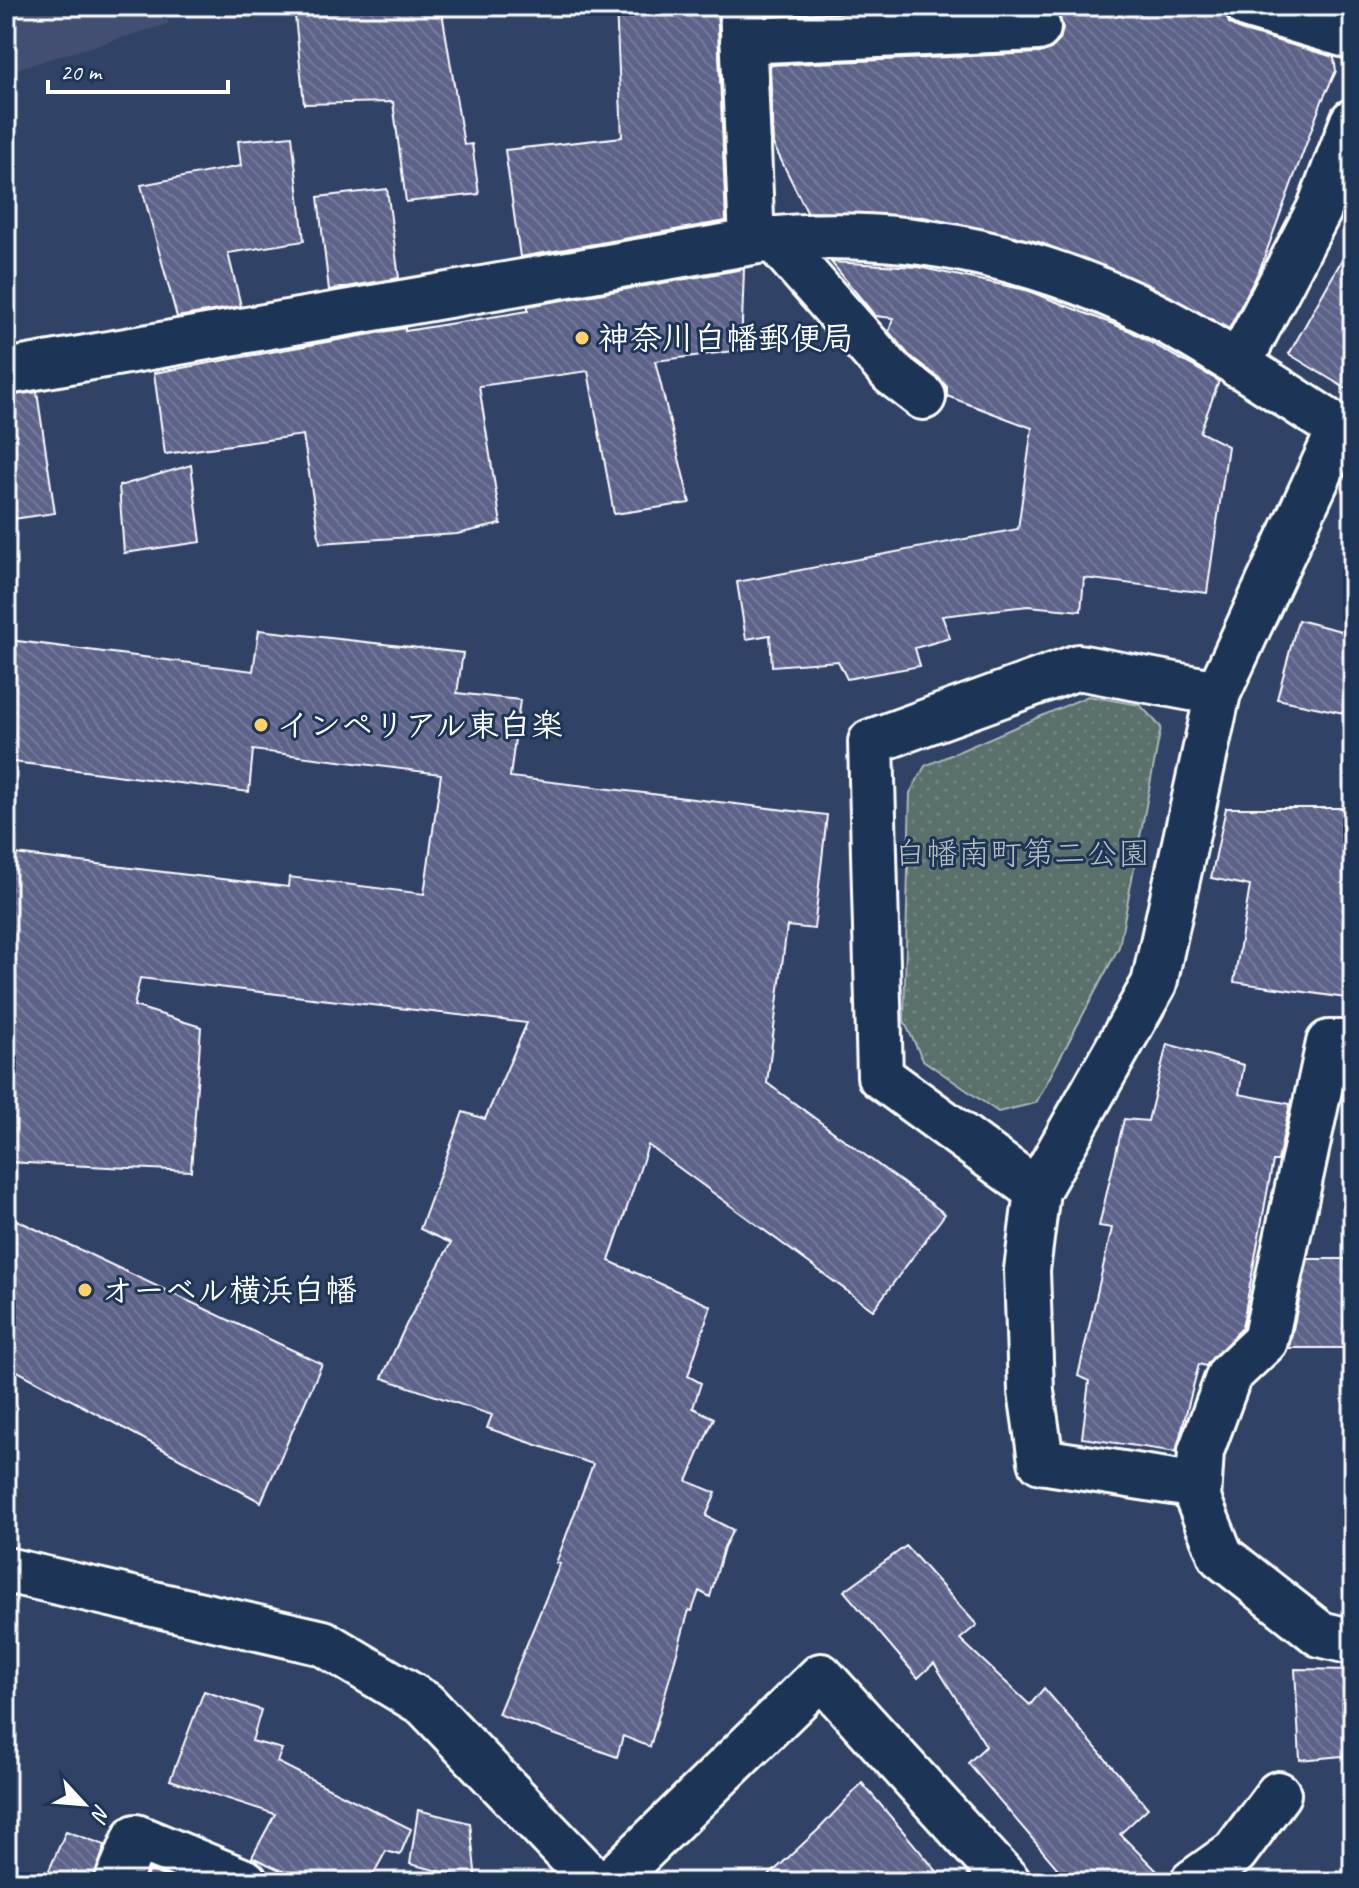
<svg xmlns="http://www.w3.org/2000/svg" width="1359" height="1888" viewBox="0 0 1359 1888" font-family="Caveat,'Klee One',sans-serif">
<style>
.built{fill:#425073}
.park{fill:url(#park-dots);stroke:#acb7b5;stroke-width:2}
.building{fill:url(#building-back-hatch);stroke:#fff;stroke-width:2}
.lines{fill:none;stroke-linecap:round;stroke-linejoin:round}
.minor-casing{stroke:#fff;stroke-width:50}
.minor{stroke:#1d3557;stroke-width:44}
.poi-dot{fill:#ffd166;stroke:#1d3557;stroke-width:3}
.labels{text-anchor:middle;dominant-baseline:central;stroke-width:6;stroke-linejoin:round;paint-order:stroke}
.poi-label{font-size:32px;font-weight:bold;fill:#fff;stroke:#1d3557;text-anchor:start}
.park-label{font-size:32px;fill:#b5bebc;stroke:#1d3557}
</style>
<defs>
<pattern id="park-dots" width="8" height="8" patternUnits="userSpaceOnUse" patternTransform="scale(2)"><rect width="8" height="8" fill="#5a6f6b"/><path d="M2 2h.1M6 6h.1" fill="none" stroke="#738581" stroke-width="1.8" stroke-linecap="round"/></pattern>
<pattern id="building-back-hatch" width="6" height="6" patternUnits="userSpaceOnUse" patternTransform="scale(2)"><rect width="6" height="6" fill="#5d6288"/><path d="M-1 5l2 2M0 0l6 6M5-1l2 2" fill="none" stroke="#757a9a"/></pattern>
</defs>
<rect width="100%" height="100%" fill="#304266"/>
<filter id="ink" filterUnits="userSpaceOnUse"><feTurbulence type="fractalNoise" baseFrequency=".0125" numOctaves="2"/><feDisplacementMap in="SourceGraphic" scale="16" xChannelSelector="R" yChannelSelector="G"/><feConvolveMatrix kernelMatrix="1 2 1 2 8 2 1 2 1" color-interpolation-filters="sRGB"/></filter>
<g filter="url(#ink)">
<path class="built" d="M6,6H168V24L6,72Z"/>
<path class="park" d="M1088,696L1140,705L1161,727L1119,947L1036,1103L998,1112L923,1060L904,1021L910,793L925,766Z"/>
<path class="building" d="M294,6H441L464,145L472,144L479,194L406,202L393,102L304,104Z
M616,6H717L726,221L520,257L505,150L622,137Z
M767,6H838V12L767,15Z
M1050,6H1223L1229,23L1240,30L1334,57L1336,71L1322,101L1260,269L1229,329L1149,285L1039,242L924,217L807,212L773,144L770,65L1040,53L1051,49L1060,40L1063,28L1059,15Z
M292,136L304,241L228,253L241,306L177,317L141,185L241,166L238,141Z
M387,189L399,278L329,290L318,197Z
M1353,240V393L1289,354Z
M831,262L918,267L1026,290L1128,330L1219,381L1200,432L1228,446L1207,593L1084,578L1081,611L1028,606L942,616L950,638L915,648L920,666L847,679L838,661L772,666L770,635L746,639L737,582L1018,529L1032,428L947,396V387L939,378L909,355L889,332L893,318L875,316Z
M744,269L741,350L655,361L690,503L614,514L588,371L479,386L501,524L457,534L320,543L303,435L165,454L154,373L405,328V331L528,311V306Z
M37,392L55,513L6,520V396Z
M191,465L201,542L124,553L119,486Z
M1298,620L1353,634V715L1277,699Z
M259,630L463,653L457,693L520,700L510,777L827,815L814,929L787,926L767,1083L945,1214L873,1310L648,1145L609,1261L711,1306L688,1376L701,1383L693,1408L714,1418L687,1481L716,1493L706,1516L733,1530L724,1547L710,1597L699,1591L692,1611L689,1610L650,1747L623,1736L617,1757L498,1714L560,1564L556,1563L593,1464L487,1428L492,1415L382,1378L406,1325L451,1243L420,1229L463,1112L485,1119L527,1023L140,978L134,1006L201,1027L191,1171L6,1162V853L288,887L289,877L424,894L441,774L253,750L249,792L6,761L9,640L253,671Z
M1226,808H1353V999L1234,982L1250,886L1211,878Z
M1167,1044L1244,1065L1239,1094L1290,1104L1278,1161H1273L1242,1328L1206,1366L1199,1364L1176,1452L1082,1438L1089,1381L1078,1376L1112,1228L1099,1226L1124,1119L1148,1121Z
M6,1215L322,1364L261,1502L6,1365Z
M1308,1259H1353V1348H1289Z
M906,1546L977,1625L960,1639L1030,1705L1044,1688L1148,1808L1120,1834L1168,1882H1069L968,1763L986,1746L934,1663L918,1678L844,1591Z
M1295,1669L1353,1670V1755L1300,1760Z
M204,1691L261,1710L252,1741L282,1749L277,1762L411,1829L400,1855L386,1851L369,1882H306L252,1857L275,1814L170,1780Z
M862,1783L946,1882H762L820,1828Z
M418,1810L470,1823L476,1880L410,1864Z
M66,1831L105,1845L93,1882H44Z
M149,1870L179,1882H144Z"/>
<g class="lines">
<defs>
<path id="minor" d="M742,6L752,242
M1248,6L1353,37
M743,41L1038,28
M774,239L892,373L923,397
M1238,365L1319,210L1353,121
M6,372L752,242C901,221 1059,259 1189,334C1245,367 1299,403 1353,438
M1218,693L1078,667L871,742L880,1076L1037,1191L1154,984L1218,693L1340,429
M1353,1043H1329L1265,1341L1229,1375L1201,1451L1198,1499L1221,1556L1320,1634L1353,1642
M1037,1191L1027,1270L1031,1391L1041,1461L1198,1486
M6,1570L323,1643L425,1704L595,1882
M117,1882L136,1837L245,1882
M610,1882L821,1676L1008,1882
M1193,1882L1235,1852L1278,1794"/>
</defs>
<use href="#minor" class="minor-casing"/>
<use href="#minor" class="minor"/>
</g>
</g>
<g class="poi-dot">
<circle cx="582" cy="338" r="8"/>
<circle cx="261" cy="725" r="8"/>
<circle cx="85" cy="1290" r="8"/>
</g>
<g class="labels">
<g class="poi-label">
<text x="598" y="338">神奈川白幡郵便局</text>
<text x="277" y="725">インペリアル東白楽</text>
<text x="101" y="1290">オーベル横浜白幡</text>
</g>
<g class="park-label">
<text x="1022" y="853">白幡南町第二公園</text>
</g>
</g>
<rect width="1359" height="1888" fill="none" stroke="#1d3557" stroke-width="32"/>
<rect x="16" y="16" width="1327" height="1856" fill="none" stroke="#fff" stroke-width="3" filter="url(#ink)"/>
<g transform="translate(84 1804) rotate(116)" stroke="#1d3557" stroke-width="6" paint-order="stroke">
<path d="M0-6L14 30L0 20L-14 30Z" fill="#ffffff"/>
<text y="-12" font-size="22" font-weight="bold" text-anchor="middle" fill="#ffffff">N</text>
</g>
<path d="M48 80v12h180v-12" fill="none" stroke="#ffffff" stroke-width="4"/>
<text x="60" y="80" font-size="24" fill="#ffffff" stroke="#1d3557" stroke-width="6" paint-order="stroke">20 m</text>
</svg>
